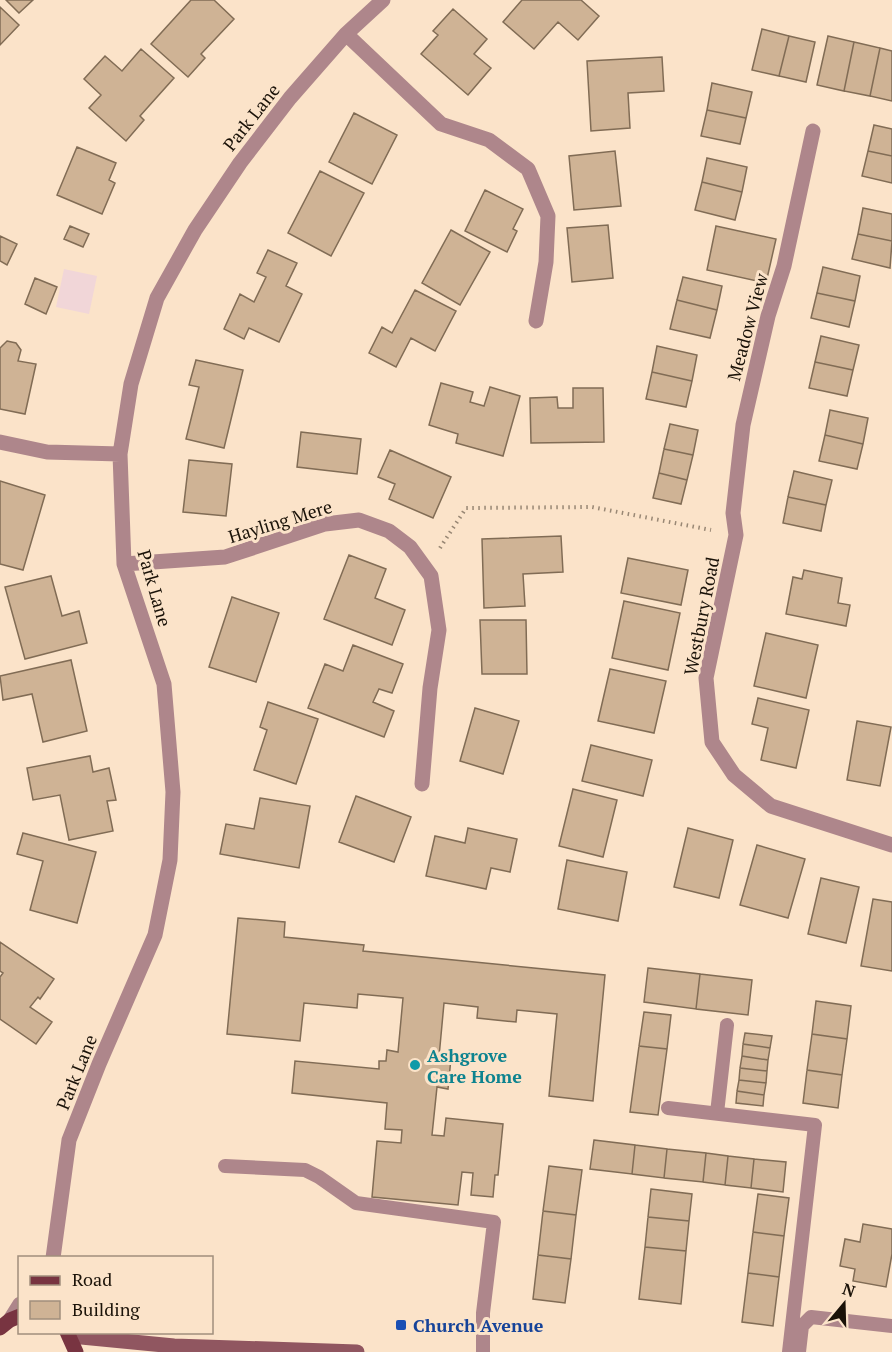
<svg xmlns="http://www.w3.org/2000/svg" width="892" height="1352" viewBox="0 0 892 1352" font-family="'PT Serif',serif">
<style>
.industrial{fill:#f1d6d8}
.building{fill:#cfb395;stroke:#816c55;stroke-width:1.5}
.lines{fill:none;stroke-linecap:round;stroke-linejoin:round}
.path{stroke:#988774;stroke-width:4;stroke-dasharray:1.5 4.5;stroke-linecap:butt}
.lane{stroke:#ae868b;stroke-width:14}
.street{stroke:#ae868b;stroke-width:15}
.secondary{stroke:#905660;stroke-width:15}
.primary{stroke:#783441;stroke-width:15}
.culture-dot{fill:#0f9aa8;stroke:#fbe3c9;stroke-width:2}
.transit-dot{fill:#1a4fb4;stroke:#fbe3c9;stroke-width:2}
.labels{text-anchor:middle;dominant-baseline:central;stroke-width:6;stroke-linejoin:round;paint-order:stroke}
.street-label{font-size:18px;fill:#1a1208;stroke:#fbe3c9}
.culture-label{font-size:18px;font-weight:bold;fill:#0d838f;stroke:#fbe3c9;text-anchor:start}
.transit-label{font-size:18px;font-weight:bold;fill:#164399;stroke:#fbe3c9;text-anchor:start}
</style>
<rect width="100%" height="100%" fill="#fbe3c9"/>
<path class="industrial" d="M64,269L97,276L89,314L56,307Z"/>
<path class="building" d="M6,0H33L19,13Z
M191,0H214L234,19L201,54L205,58L188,77L151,44Z
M522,0H581L599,16L578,40L558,22L534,49L503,22Z
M0,7L19,25L0,45Z
M453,9L487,39L474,54L491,68L468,95L421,54L438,35L433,31Z
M762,29L789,36L779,76L752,70Z
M789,36L815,42L806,82L779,76Z
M828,36L854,42L844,91L817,85Z
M854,42L880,48L870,96L844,91Z
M880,48L892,51V101L870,96Z
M141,49L174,78L140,116L144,120L126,141L89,108L101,95L84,79L105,56L122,71Z
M662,57L664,91L628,93L630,128L591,131L587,61Z
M712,83L752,92L746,118L707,110Z
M707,110L746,118L740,144L701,136Z
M354,113L397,135L372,184L329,162Z
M874,125L892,129V156L868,151Z
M77,147L116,163L109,180L115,183L102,214L57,195Z
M615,151L621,206L574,210L569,156Z
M868,151L892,156V183L862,176Z
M707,158L747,167L742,192L702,182Z
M320,171L364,193L331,256L288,233Z
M702,182L742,192L735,220L695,210Z
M485,190L523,209L513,229L517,231L507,252L465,231Z
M863,208L892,214V241L858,234Z
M608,225L613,278L572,282L567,228Z
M70,226L89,234L83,247L64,239Z
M716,226L776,239L766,283L707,270Z
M451,230L490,252L460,305L422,283Z
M858,234L892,241L890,268L852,259Z
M0,236L17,244L7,265L0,261Z
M268,250L297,263L286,286L302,294L279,342L249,328L244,339L224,329L240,294L254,302L266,277L257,273Z
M823,267L860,276L855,301L817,293Z
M683,277L722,286L717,310L677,300Z
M35,278L57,287L46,314L25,304Z
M415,290L456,311L435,351L411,338L396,367L369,353L382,327L392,333Z
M817,293L855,301L849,327L811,318Z
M677,300L717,310L710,338L670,329Z
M821,336L859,345L853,370L815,362Z
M7,341L16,343L21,350L18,361L36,364L25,414L0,409V348Z
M657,346L697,355L692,381L652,372Z
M196,360L243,370L224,448L186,439L199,387L189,385Z
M815,362L853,370L847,396L809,388Z
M652,372L692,381L686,407L646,399Z
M441,383L473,392L470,402L484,406L490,387L520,396L503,456L456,443L458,434L429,425Z
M573,388H603L604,442L531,443L530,398L557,397L558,408H573Z
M830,410L868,418L863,444L825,435Z
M670,424L698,430L693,455L664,449Z
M301,432L361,439L357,474L297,467Z
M825,435L863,444L857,469L819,461Z
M664,449L693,455L687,480L659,473Z
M390,450L451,477L433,518L389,499L395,484L378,477Z
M189,460L232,464L226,516L183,512Z
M794,471L832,480L826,505L788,497Z
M659,473L687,480L681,504L653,498Z
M0,481L45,495L23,570L0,564Z
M788,497L826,505L821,531L783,523Z
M561,536L563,572L523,574L525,606L484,608L482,539Z
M349,555L386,569L375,598L405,610L392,645L324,619Z
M628,558L688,570L681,605L621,593Z
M804,570L842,578L838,603L850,605L846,626L786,614L793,577L802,579Z
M51,576L62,616L79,611L87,643L25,659L5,587Z
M232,597L279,613L256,682L209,667Z
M624,601L680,613L668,670L612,658Z
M480,620H526L527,674H482Z
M766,633L818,645L806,698L754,686Z
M353,645L403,664L392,693L379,689L373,702L394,711L384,737L308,708L325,664L343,671Z
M71,660L87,731L43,742L32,694L3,700L0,676Z
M610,669L666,681L654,733L598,721Z
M758,698L809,710L796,768L761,760L768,728L752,724Z
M268,702L318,719L296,784L254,770L267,730L260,727Z
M475,708L519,721L503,774L460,761Z
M857,721L891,727L880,786L847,780Z
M591,745L652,760L643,796L582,781Z
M90,756L93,772L109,768L116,800L107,801L113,831L69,840L60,795L33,800L27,768Z
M573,789L617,800L603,857L559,846Z
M356,796L411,817L394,862L339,842Z
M260,798L310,806L299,868L220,854L226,824L254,829Z
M468,828L517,839L510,872L491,868L486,889L426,876L435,836L465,843Z
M688,828L733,840L719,898L674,887Z
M23,833L96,852L77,923L30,910L43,861L17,854Z
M757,845L805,859L788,918L740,905Z
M567,860L627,872L618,921L558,909Z
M821,878L859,887L846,943L808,934Z
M873,899L892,902V971L861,966Z
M238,918L285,922L284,937L364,945L363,951L605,975L593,1101L549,1096L557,1014L517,1010L516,1022L477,1018L478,1007L444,1003L439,1057L451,1058L448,1089L437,1087L432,1135L444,1136L446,1118L503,1124L498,1175H495L493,1197L471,1195L473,1173L462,1172L458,1205L372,1197L377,1141L401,1143L402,1130L385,1129L387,1103L292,1093L295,1061L379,1069V1061H386L387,1050L398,1052L403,998L358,994L357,1008L304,1003L300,1041L227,1034Z
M0,942L54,979L40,999L38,997L30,1007L52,1022L36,1044L0,1019V977L3,973L0,971Z
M648,968L700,974L696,1009L644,1002Z
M700,974L752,980L748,1015L696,1009Z
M816,1001L851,1006L847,1039L812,1034Z
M644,1012L671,1015L667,1049L639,1046Z
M745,1033L772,1036L770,1048L743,1044Z
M812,1034L847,1039L842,1075L807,1070Z
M743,1044L770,1048L768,1060L742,1056Z
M639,1046L667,1049L658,1115L630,1112Z
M742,1056L768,1060L767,1071L740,1068Z
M740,1068L767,1071L766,1083L739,1080Z
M807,1070L842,1075L838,1108L803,1103Z
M739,1080L766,1083L764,1095L737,1091Z
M737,1091L764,1095L763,1106L736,1103Z
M594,1140L635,1145L632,1174L590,1169Z
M635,1145L667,1149L664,1178L632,1174Z
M667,1149L706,1153L703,1182L664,1178Z
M706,1153L728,1156L725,1185L703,1182Z
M728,1156L754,1159L751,1188L725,1185Z
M754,1159L786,1162L783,1192L751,1188Z
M549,1166L582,1170L576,1215L543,1211Z
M651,1189L692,1194L689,1221L648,1217Z
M758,1194L789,1198L784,1236L753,1232Z
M543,1211L576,1215L571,1259L538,1255Z
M648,1217L689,1221L686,1251L645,1247Z
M863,1224L892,1229V1254L886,1287L853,1281L855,1269L840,1266L845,1239L860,1242Z
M753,1232L784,1236L779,1277L748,1273Z
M645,1247L686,1251L681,1304L639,1299Z
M538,1255L571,1259L565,1303L533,1299Z
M748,1273L779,1277L773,1326L742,1322Z"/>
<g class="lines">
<path class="path" d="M440,548L466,508L592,507L711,530"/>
<path class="lane" d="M668,1108L815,1125L789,1352
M717,1113L727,1025
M225,1166L305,1170L319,1177L356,1203L494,1222L483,1313V1352
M799,1352L802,1326L811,1317L892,1326"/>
<path class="street" d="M346,34L441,124L489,140L528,169L548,216L546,262L536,321
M813,131L784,266L768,316L743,425L733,513L736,535L706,678L712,742L734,775L771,806L892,845
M0,442L47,452L120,454
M124,564L225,557L325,524L359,520L389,531L410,547L431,576L439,630L430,688L422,784
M53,1258L69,1140L99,1064L155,935L170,860L173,792L164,684L124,564L120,454L131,384L157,298L195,230L240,163L290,98L346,34L383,0
M10,1320L20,1304"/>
<path class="secondary" d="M71,1336L174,1346L357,1352"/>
<path class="primary" d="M0,1328L10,1320L20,1316
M67,1332L76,1352"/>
</g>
<circle class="culture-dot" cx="415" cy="1065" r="6"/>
<rect class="transit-dot" x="395" y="1319" width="12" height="12" rx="3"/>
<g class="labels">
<g class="street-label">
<text transform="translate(251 117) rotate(-52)">Park Lane</text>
<text transform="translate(747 327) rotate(-75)">Meadow View</text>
<text transform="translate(280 521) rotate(-17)">Hayling Mere</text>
<text transform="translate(155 588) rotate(74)">Park Lane</text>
<text transform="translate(701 616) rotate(-79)">Westbury Road</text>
<text transform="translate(76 1072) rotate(-68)">Park Lane</text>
</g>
<g class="culture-label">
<text x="427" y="1055">Ashgrove<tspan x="427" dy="21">Care Home</tspan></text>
</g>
<g class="transit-label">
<text x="413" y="1325">Church Avenue</text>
</g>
</g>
<rect x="18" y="1256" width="195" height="78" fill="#fbe3c9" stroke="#a18f7c" stroke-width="1.5"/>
<rect x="30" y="1276" width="30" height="9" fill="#783441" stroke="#a18f7c" stroke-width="1.5"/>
<text x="72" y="1286" font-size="18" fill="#1a1208">Road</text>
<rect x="30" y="1301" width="30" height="18" fill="#cfb395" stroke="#a18f7c" stroke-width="1.5"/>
<text x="72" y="1316" font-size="18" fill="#1a1208">Building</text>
<g transform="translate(844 1304) rotate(19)" stroke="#fbe3c9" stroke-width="4.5" paint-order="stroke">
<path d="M0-4.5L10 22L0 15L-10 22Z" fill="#1a1208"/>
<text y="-9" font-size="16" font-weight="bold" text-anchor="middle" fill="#1a1208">N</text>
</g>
</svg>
